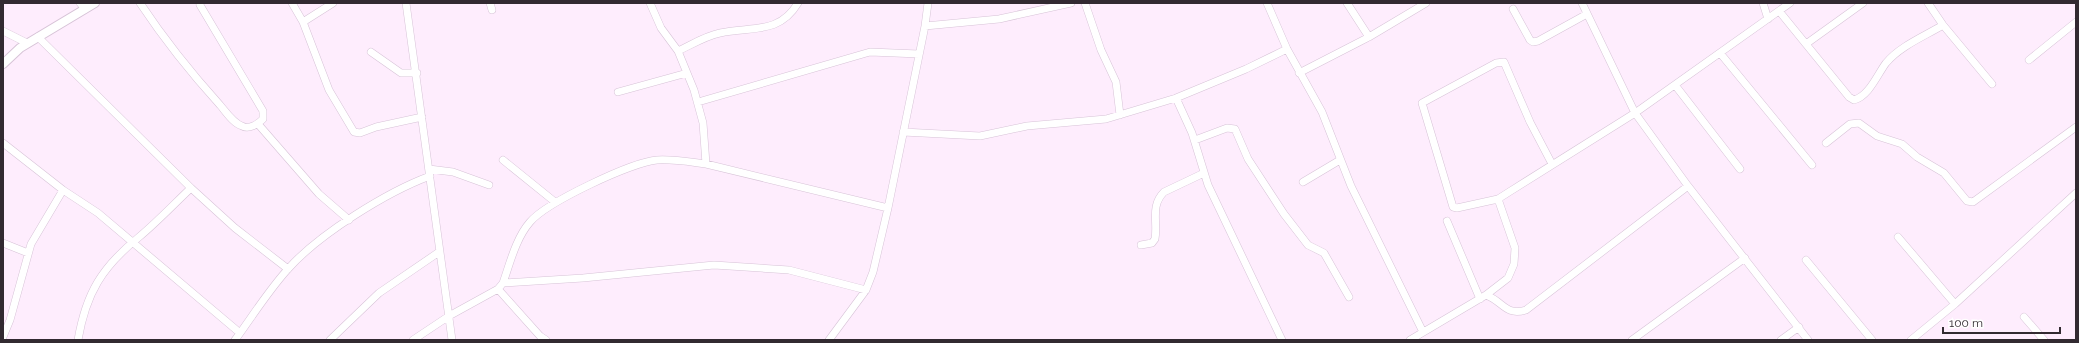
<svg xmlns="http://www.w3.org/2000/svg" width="2079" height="343" viewBox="0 0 2079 343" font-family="Raleway,sans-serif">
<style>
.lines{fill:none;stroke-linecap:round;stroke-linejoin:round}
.minor-casing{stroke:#d7c3d7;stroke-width:8}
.tertiary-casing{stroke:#d7c3d7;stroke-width:10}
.minor{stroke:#fff;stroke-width:7}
.tertiary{stroke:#fff;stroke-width:8}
</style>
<rect width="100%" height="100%" fill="#feedfd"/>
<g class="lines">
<defs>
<path id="minor" d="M80,3L85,9
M140,3C164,39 191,73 220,105C226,112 233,123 242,126C249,130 258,124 263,119V111L200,5
M292,3L303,22L329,90L354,132L360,133L376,127L422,117
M406,3L452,340
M490,3L492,10
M650,3L661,28L678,51L694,90L703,123L706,164
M1085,3L1101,50L1116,82L1120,115
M1267,3L1287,49L1322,112L1351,186L1423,332
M1347,3L1369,37
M1582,3L1635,113L1688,186L1808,340
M1763,3L1768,19
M1928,3L1943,25L1992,84
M1513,9L1530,40L1533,42L1538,41L1587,14
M1779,11L1849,97L1854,100C1869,96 1877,75 1886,63C1900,46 1925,36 1943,25
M303,22L333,3
M925,26L999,19L1071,3
M3,31L27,43
M38,37L191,188L235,228L288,269
M1806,44L1863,3
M678,51C691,45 705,36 720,33C751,26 779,35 798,3
M371,52L401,73H417
M1720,53L1812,165
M2029,60L2076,22
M1299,73L1369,37L1426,3
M1675,85L1740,169
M618,92L687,73
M1176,98L1192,133L1208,185L1282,340
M698,102L870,52L919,54
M258,124L319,194L349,220
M903,132L980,136L1027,126L1106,119L1176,98L1246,69L1287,49
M1195,140L1227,128L1235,129L1248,159L1284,214L1308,245L1324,253L1349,297
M3,143L63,190L98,213L240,333
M1826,143L1850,124L1859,123L1877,136L1902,144L1917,157L1944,173L1967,201L1973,202L2076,127
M503,160L555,202
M1552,164L1530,122L1504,62L1496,63L1422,103L1453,207L1457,208L1498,199L1509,192L1635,113L1790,3
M429,169L453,172L489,185
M1303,182L1340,160
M1447,221L1480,299
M1898,237L1955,304
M3,243L28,253
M1141,245L1152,243L1155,239C1158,222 1150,206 1164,192L1204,173
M1806,260L1872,340
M503,283L583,278L714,265L789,270L866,290
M498,289L540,336L546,340
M1486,295C1504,302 1505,316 1526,310L1688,186
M2024,317L2044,340
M3,337L10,320L31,244L63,190
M78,340C86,293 102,267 139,237C157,222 174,204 191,188
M235,340C252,317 268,291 288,269C319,234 387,192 430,176
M330,340L379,293L439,252
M413,340L449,316L498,289L503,283C510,263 516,238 530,222C547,202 632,162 657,160C674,159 690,162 706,164L888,208
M829,340L866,290L873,272L888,208L925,26L928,3
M1410,340L1486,295L1508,278L1514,264L1515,248L1498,199
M1632,340L1745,258
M1781,340L1799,327
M1911,340L1955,304L2076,193"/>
<path id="tertiary" d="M3,64L20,48L95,3"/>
</defs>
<use href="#minor" class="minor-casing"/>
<use href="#tertiary" class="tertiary-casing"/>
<use href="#minor" class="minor"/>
<use href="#tertiary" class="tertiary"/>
</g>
<rect width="2079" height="343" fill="none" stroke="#322a31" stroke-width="8"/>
<path d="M1943 327v6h117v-6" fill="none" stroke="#322a31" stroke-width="2"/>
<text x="1949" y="327" font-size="12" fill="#322a31" stroke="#ffffff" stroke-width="3" paint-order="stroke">100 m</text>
</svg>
